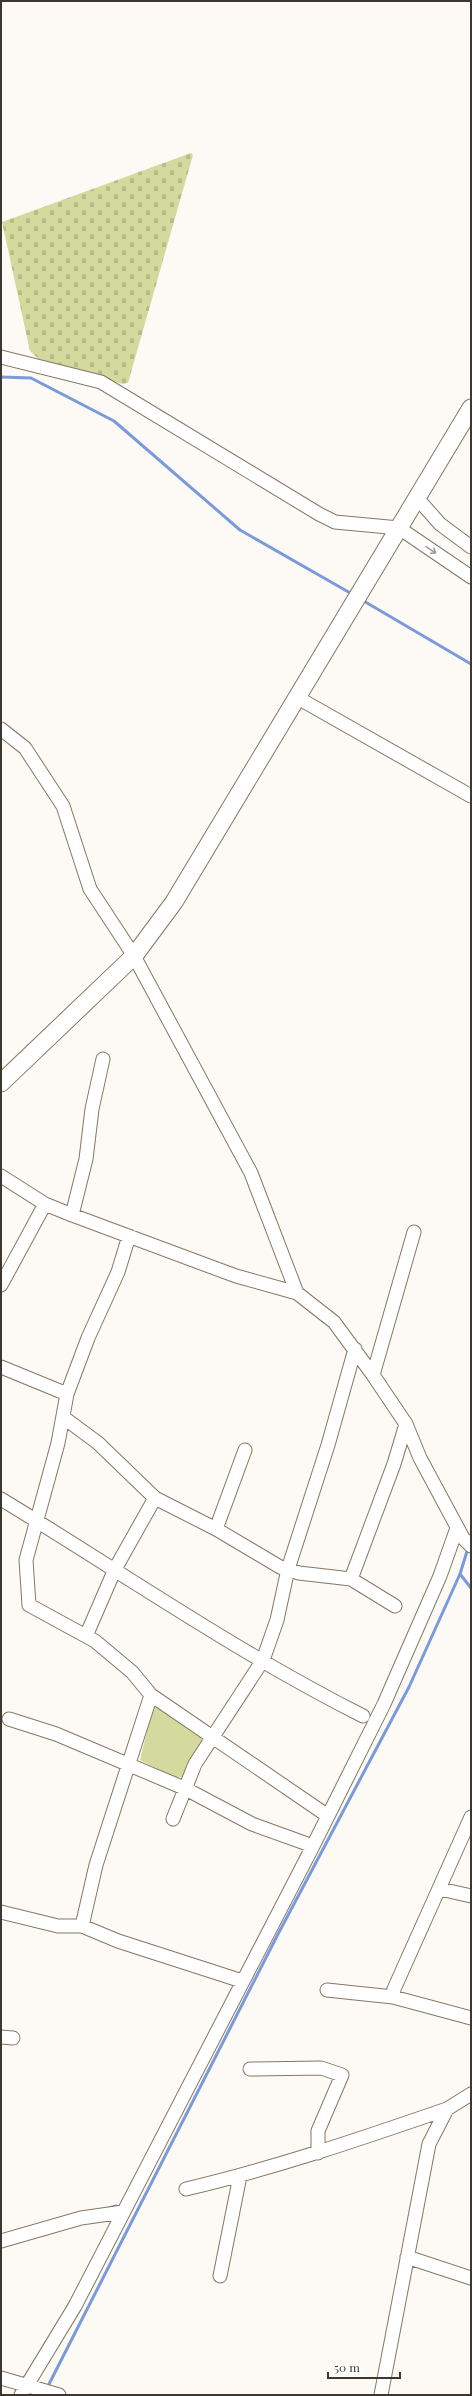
<svg xmlns="http://www.w3.org/2000/svg" width="472" height="2396" viewBox="0 0 472 2396" font-family="'Playfair Display',serif">
<style>
.grass{fill:#d4da9e}
.cemetery{fill:url(#cemetery-stones)}
.lines{fill:none;stroke-linecap:round;stroke-linejoin:round}
.stream{stroke:#799bdc;stroke-width:3}
.minor-casing{stroke:#857764;stroke-width:15}
.major-casing{stroke:#857764;stroke-width:19}
.minor{stroke:#fff;stroke-width:13}
.major{stroke:#fff;stroke-width:17}
.oneway{stroke:#9e9b97}
</style>
<defs>
<pattern id="cemetery-stones" width="16" height="16" patternUnits="userSpaceOnUse"><rect width="16" height="16" fill="#d4da9e"/><path d="M2 7V4a2 2 0 0 1 4 0v3zM10 15v-3a2 2 0 0 1 4 0v3z" fill="#b7bc88"/></pattern>
</defs>
<rect width="100%" height="100%" fill="#fdfaf5"/>
<path class="grass" d="M160,1706L205,1735L185,1777H174L140,1760L151,1715L154,1708Z"/>
<path class="cemetery" d="M191,153L193,155L128,383L123,384L42,362L30,351L2,222Z"/>
<g class="lines">
<path class="stream" d="M1,377L31,378L114,421L240,530L352,594
M362,600L471,664
M460,1574L471,1588
M109,2208L116,2206
M47,2388L277,1936L409,1687L460,1574L468,1548"/>
<defs>
<path id="minor" d="M1,357L101,382L319,514L335,522L399,528L471,577
M417,498L440,524L471,547
M298,698L471,796
M1,729L25,748L63,806L90,889L134,956L251,1173L297,1293
M1,1176L45,1204L72,1215L236,1276L297,1293L334,1322L373,1375L406,1424L420,1458L463,1538L471,1546
M72,1215L86,1159L92,1109L103,1059
M129,1236L118,1272L88,1338L67,1394L58,1443L26,1560L29,1605L95,1641L132,1672L151,1695L328,1816
M1,1285L45,1204
M1,1367L67,1394
M373,1375L414,1232
M63,1417L98,1443L155,1498L216,1529L280,1567L299,1573L351,1579L395,1606
M1,1499C121,1572 238,1653 363,1716
M216,1529L245,1450
M351,1579L394,1464L406,1424
M86,1636L115,1569L155,1498
M9,1719L56,1734L184,1788L252,1824L313,1846
M173,1819L195,1764L263,1660L277,1620L288,1569L328,1445L355,1349
M440,1889L471,1896
M1,1912L58,1926H82L118,1941L242,1981
M82,1926L96,1865L151,1695
M327,1990L393,1997L471,2018
M393,1997L394,1989L471,1817
M1,2037L13,2038
M250,2069L321,2068L342,2075L318,2131V2153
M186,2189C275,2168 360,2139 447,2109
M1,2241L81,2218L123,2212
M407,2257L471,2278
M220,2276L240,2176
M1,2378L59,2395
M21,2395L75,2306L313,1846L384,1704L440,1576L457,1528
M381,2395L429,2144L447,2109L471,2094"/>
<path id="major" d="M1,1083L134,956L174,902L471,408"/>
</defs>
<use href="#minor" class="minor-casing"/>
<use href="#major" class="major-casing"/>
<use href="#minor" class="minor"/>
<use href="#major" class="major"/>
</g>
<defs><path id="oneway-shaft" d="M-6 0H5M1.5-3L5.5 0L1.5 3" fill="none" stroke-width="1.6" stroke-linecap="round" stroke-linejoin="round"/></defs>
<use class="oneway" href="#oneway-shaft" transform="translate(431 550) rotate(34)"/>
<rect width="472" height="2396" fill="none" stroke="#3d372f" stroke-width="4"/>
<path d="M328 2372v6h72v-6" fill="none" stroke="#3d372f" stroke-width="2"/>
<text x="334" y="2372" font-size="12" fill="#3d372f" stroke="#ffffff" stroke-width="3" paint-order="stroke">50 m</text>
</svg>
